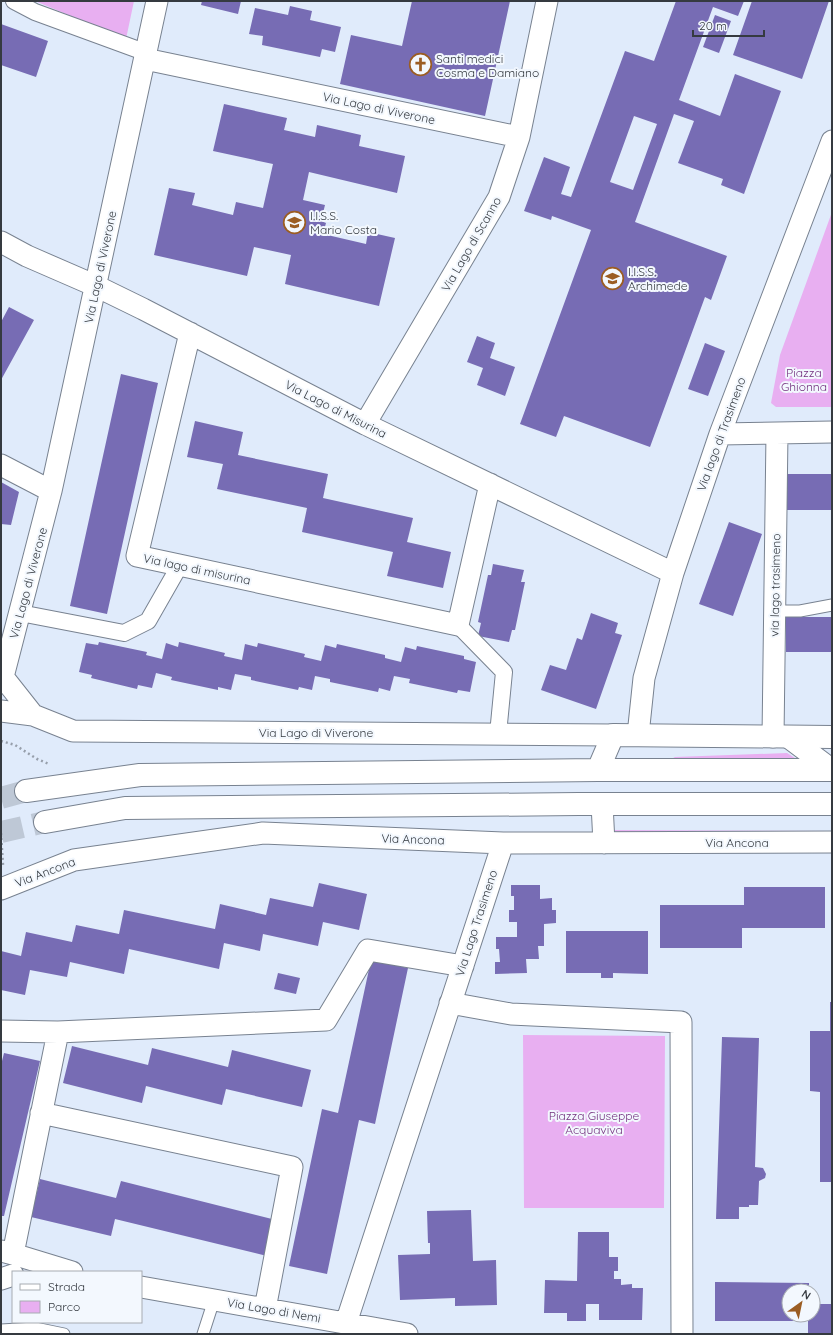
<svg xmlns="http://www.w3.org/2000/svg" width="833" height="1335" viewBox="0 0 833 1335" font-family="Quicksand,sans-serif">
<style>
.green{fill:#e8aff1}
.building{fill:#776cb4;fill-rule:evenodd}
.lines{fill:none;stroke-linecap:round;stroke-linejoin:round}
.tertiary-tunnel{stroke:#bec8d6;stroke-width:22;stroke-dasharray:22 11;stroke-linecap:butt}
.service-casing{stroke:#788290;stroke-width:13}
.pedestrian-casing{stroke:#788290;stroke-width:18}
.minor-casing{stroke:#788290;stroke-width:23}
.tertiary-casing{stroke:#788290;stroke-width:24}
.path{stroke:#979fab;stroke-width:2.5;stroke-dasharray:2 3;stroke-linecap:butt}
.service{stroke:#fff;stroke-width:11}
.pedestrian{stroke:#fff;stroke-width:16}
.minor{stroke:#fff;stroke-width:21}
.tertiary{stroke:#fff;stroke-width:22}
.labels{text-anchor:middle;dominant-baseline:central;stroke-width:4;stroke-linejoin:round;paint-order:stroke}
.poi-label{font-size:12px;fill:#353a40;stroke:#f3f8fe;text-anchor:start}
.street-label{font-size:12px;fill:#353a40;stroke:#f3f8fe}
.park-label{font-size:12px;fill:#73307e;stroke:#f3f8fe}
</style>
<rect width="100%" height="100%" fill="#e0ebfb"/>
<path class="green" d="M35,1H134L126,39Z
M832,212V407H776L771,403L780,355Z
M787,753L806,765L762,767L757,758L721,759L656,767L675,757Z
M609,830L832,831V836L629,834Z
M523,1035L665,1036L664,1208H524Z"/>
<path class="building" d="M202,1H241L238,14L201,5Z
M412,1H510L485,116L340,84L351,35L402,46Z
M676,1H744L738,16L713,7L679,100L720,116L735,74L781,91L744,194L721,185L723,179L678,163L694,121L674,114L635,222L727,256L711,300L705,297L650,447L564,416L556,437L520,424L591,230L552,216L551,220L524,211L544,157L570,167L561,194L571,197L625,51L654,61ZM634,116L657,124L633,190L610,182Z
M752,1H829L802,79L733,55Z
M290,6L312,11L310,20L341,27L335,52L322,49L320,57L262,45L263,36L249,34L255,8L288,15Z
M715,15L731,21L719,53L703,47Z
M1,24L48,41L36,77L1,65Z
M224,104L287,118L284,130L315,137L317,125L361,135L359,146L405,156L397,193L309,172L303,200L325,205L321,221L326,223L323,234L366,244L368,232L395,238L379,306L285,284L291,255L254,247L247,276L154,255L169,188L195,193L192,205L233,215L236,202L263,208L273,164L213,151Z
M9,307L34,320L1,380V322Z
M477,336L495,343L490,358L515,367L505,396L477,385L483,368L467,362Z
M705,343L725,351L708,396L688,389Z
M121,374L158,383L107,614L70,606Z
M195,421L243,432L238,455L328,474L323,498L413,518L407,542L451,552L443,588L387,576L393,552L302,532L307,508L217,489L223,464L187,457Z
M786,474H832V510H786Z
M1,482L19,492L11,525L1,524Z
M729,522L762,534L733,616L699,604Z
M493,564L524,570L521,582H525L515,630H512L509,642L478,636L481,623L478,622L488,575H491Z
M591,613L618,623L615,633L622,635L596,709L541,690L550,665L566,670L577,638L582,640Z
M786,617H832V652H786Z
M99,642L147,652L146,655L162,659L166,643L178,647L179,642L225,653L224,656L242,660L245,644L257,647L258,643L305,654L304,657L321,661L325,645L336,648L337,644L385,655V658L401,662L405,647L416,650L417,646L464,656V659L476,662L470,692L458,690L457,693L409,683L410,679L394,676L390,691L379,688L378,692L330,682V679L315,676L312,690L299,687L298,690L251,680V677L235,674L231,690L218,687V690L171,680L172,677L156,673L152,688L138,685L137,689L91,678L92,675L79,672L86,643L98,645Z
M319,883L367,894L359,930L323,922L318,946L263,934L260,951L224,943L219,969L129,949L124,974L70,962L67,977L30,970L25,995L1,990V951L21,956L26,932L72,942L76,925L119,934L124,910L215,929L220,904L266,915L270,898L313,907Z
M511,885H540V899L552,898V910H556V923L544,924V946H538L539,959H526L527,973L495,974V962H500L499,949H496V937H517V922H509V910H514V896H511Z
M744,887H825V928H742V948H660V905H744Z
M566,931H648V974L613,973V978H601V973H566Z
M371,960L408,968L375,1124L359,1120L327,1274L289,1266L322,1109L338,1113Z
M278,973L300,978L296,994L274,989Z
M830,1002H832V1182H820V1092L810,1091V1031H830Z
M722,1037L759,1038L755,1167L763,1168L766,1174L765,1178L759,1181L758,1205H749V1207H739V1219H716Z
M72,1046L148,1065L152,1048L228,1067L232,1050L311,1070L302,1107L226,1089L222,1105L146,1086L142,1103L63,1083Z
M4,1053L40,1061L4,1216H1V1065Z
M40,1179L116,1198L121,1181L276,1220L267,1256L115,1219L111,1236L31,1217Z
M471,1210L473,1261L496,1260L497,1305L455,1306V1298L400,1300L398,1255L430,1254V1243H428L427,1211Z
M578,1232H609V1257H618V1271H614V1279H621V1285L632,1284V1288H643L642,1320H599V1304H586V1321H567V1313H544L545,1280L577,1281Z
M715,1282L809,1283V1291H789V1315H813V1304H832V1334H808V1321H715Z"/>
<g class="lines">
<path class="tertiary-tunnel" d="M1,798L26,791
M1,832L45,822"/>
<defs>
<path id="service" d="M775,611H800L832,605
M1,1330L35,1328L64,1334
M203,1334L214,1300"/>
<path id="pedestrian" d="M14,1L35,12L147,53
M20,613L124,633L148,621L180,565
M458,625L504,672L498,734"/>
<path id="minor" d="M145,59L519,137
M1,242L27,256L96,286L143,309L365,424L673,573
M190,333L137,556L458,625L490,484
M365,424L499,197L519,137L547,1
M720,434L832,432
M1,465L51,491
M3,677L51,491L157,1
M3,677L33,715L73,731L613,735
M1,711L33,715
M638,735L644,678L673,573L720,434L832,141
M773,737L777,433
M788,737L832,770
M602,804L604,843
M1,889L74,860L263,833L503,843L832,842
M450,1003L511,1014L681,1022L682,1334
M1,1031L58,1032L326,1020L368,950L463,966
M41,1113L292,1167L265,1309
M1,1251L13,1254L72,1272
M13,1254L58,1032
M1,1279L13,1275
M141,1287L407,1334
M346,1323L503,843"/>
<path id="tertiary" d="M598,770L613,735L832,737
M26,791L140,775L598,770H832
M45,822L125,808L579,804H832"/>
</defs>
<use href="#service" class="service-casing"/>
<use href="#pedestrian" class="pedestrian-casing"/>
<use href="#minor" class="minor-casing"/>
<use href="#tertiary" class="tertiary-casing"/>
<path class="path" d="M1,741L15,745L37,759L49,764
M1,833L3,865"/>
<use href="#service" class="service"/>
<use href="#pedestrian" class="pedestrian"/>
<use href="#minor" class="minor"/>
<use href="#tertiary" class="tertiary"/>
</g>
<defs>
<symbol id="church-ring" viewBox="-11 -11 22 22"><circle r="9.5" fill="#f3f8fe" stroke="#9b5d23" stroke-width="1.5"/><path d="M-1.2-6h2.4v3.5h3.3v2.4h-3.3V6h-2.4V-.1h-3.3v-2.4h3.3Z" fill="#9b5d23"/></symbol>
<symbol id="school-ring" viewBox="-11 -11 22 22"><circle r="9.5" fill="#f3f8fe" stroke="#9b5d23" stroke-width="1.5"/><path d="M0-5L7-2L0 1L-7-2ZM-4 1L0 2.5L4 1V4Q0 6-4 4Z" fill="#9b5d23"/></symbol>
</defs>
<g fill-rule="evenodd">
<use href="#church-ring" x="408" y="52" width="25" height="25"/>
<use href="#school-ring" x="282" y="210" width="25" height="25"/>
<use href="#school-ring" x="600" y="266" width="25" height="25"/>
</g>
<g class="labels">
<g class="poi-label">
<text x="436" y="58">Santi medici<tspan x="436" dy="14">Cosma e Damiano</tspan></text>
<text x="310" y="215">I.I.S.S.<tspan x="310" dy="14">Mario Costa</tspan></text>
<text x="628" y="271">I.I.S.S.<tspan x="628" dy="14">Archimede</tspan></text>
</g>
<g class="street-label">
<text transform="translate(379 108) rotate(12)">Via Lago di Viverone</text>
<text transform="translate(471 244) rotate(-60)">Via Lago di Scanno</text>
<text transform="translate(100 267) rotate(-78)">Via Lago di Viverone</text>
<text transform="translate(336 409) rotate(27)">Via Lago di Misurina</text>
<text transform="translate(721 434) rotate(-70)">Via lago di Trasimeno</text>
<text transform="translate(197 569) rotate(12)">Via lago di misurina</text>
<text transform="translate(28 583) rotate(-75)">Via Lago di Viverone</text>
<text transform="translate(775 585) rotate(-89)">via lago trasimeno</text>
<text x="316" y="732">Via Lago di Viverone</text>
<text transform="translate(413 839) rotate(2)">Via Ancona</text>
<text x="737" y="842">Via Ancona</text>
<text transform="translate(45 872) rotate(-21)">Via Ancona</text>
<text transform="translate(476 923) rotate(-72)">Via Lago Trasimeno</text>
<text transform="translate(274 1310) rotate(10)">Via Lago di Nemi</text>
</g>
<g class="park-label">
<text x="804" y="372">Piazza<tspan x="804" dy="14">Ghionna</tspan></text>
<text x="594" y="1115">Piazza Giuseppe<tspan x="594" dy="14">Acquaviva</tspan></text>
</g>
</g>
<rect width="833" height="1335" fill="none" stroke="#353a40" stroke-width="4"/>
<rect x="12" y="1271" width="130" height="52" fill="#f3f8fe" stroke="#a7acb2"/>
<rect x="20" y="1284" width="20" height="6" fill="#ffffff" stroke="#a7acb2"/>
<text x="48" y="1291" font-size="12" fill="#353a40">Strada</text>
<rect x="20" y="1301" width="20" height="12" fill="#e8aff1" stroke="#a7acb2"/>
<text x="48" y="1311" font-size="12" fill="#353a40">Parco</text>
<g transform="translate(801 1303) rotate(33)"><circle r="19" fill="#f3f8fe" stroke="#a7acb2"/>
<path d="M0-3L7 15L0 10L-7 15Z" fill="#9b5d23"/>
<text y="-6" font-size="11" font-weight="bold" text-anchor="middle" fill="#353a40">N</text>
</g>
<path d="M693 30v6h71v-6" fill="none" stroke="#353a40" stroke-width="2"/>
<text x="699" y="30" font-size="12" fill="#353a40" stroke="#f3f8fe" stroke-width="3" paint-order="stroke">20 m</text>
</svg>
